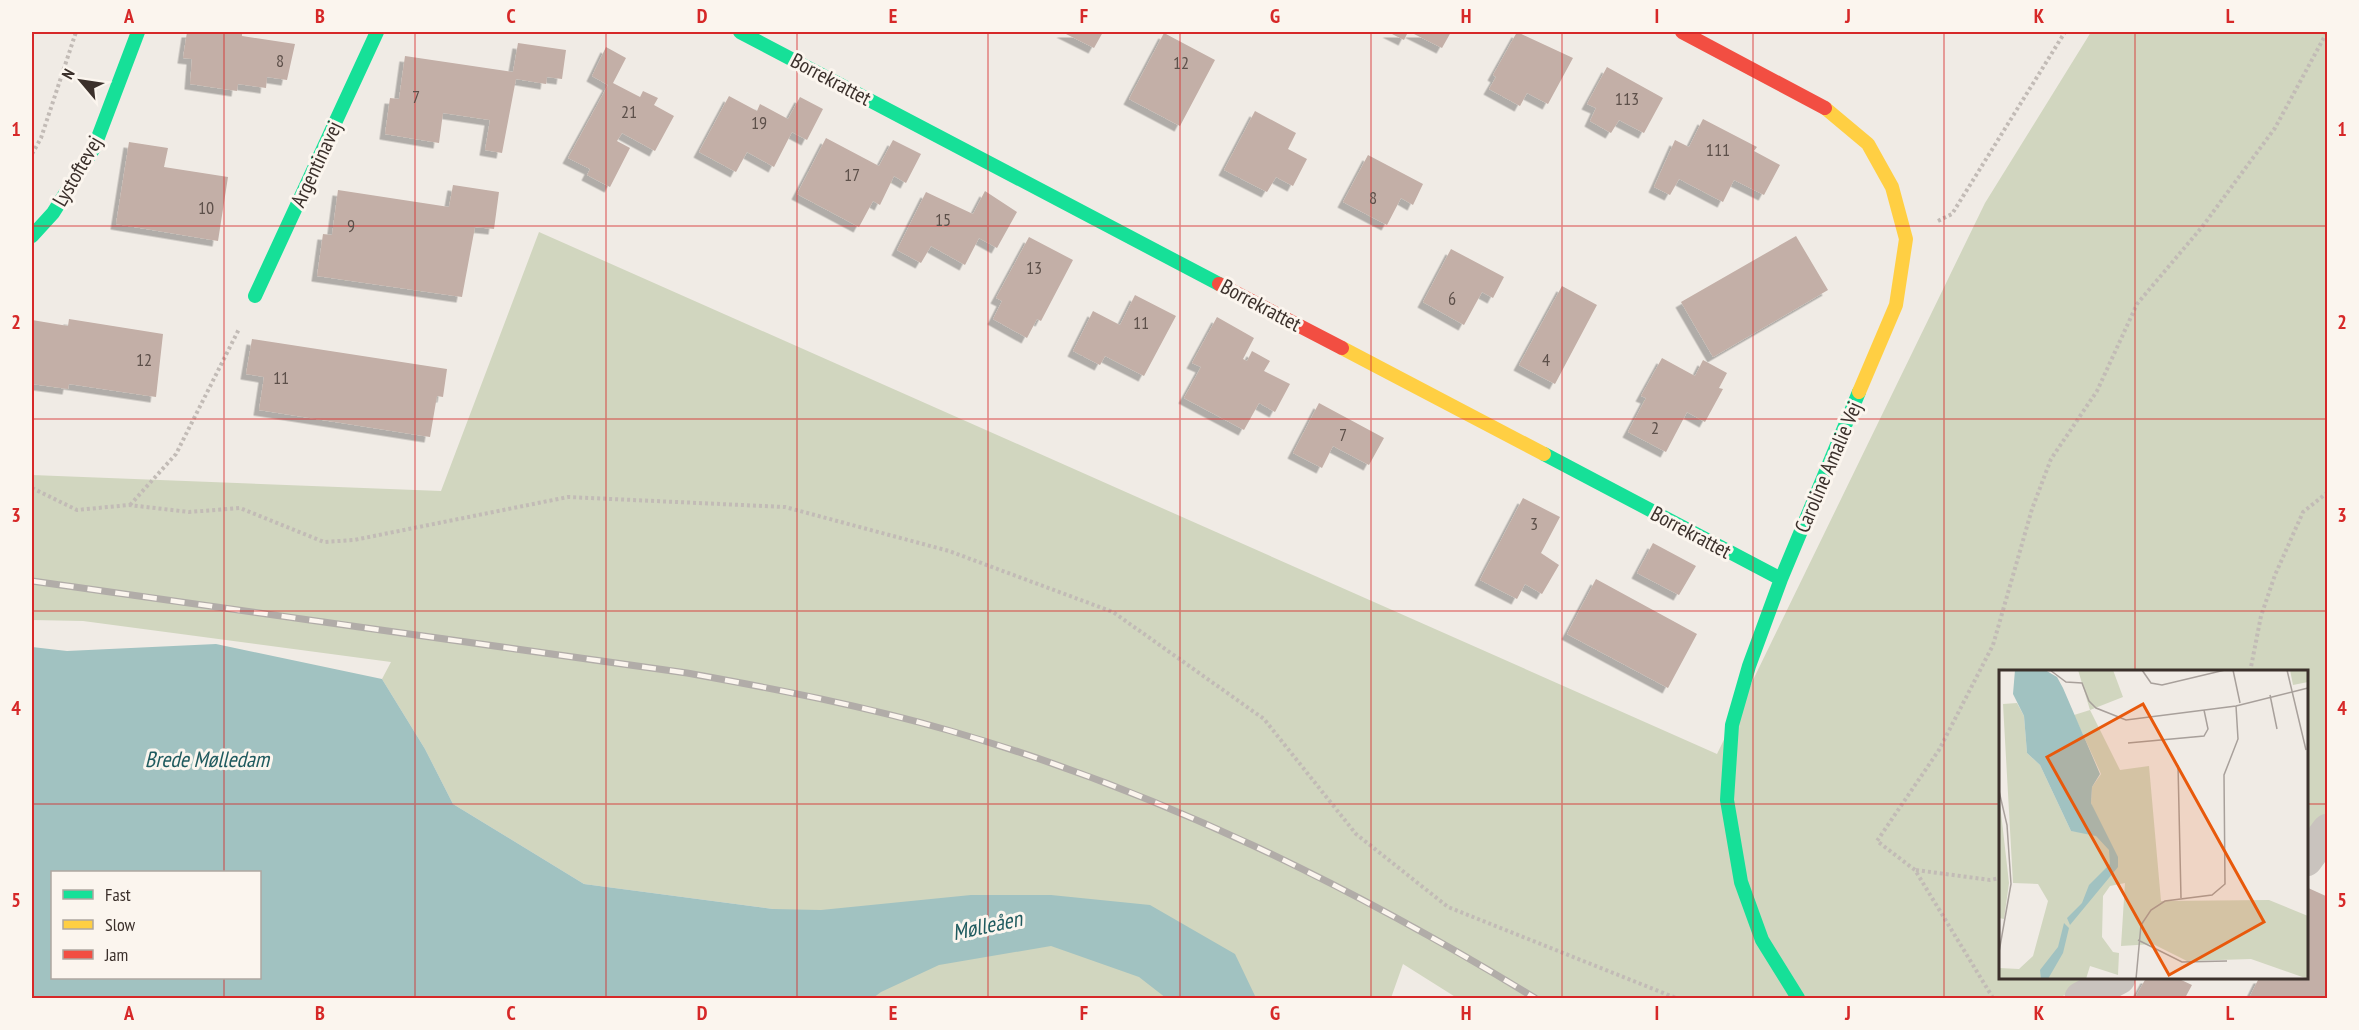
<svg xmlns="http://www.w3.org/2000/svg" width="2359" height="1030" viewBox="0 0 2359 1030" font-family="'PT Sans Narrow',sans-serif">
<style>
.green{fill:#d1d6bf}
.water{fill:#a1c2c1;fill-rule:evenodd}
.building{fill:#c3afa7;filter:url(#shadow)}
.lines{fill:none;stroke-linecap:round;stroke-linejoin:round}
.path{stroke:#c2bbb6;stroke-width:4;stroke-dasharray:3 3;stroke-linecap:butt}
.street{stroke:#c9c3be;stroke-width:33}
.fast{stroke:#16e098;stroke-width:14}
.slow{stroke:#ffcf43;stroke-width:14}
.jam{stroke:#f24e42;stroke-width:14}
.rail-casing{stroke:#b1aca8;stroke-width:7}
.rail{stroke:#fbf5ee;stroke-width:4.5;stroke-dasharray:14;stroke-linecap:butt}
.grid{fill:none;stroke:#d62828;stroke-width:1.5;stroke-opacity:0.55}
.labels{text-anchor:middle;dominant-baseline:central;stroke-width:6;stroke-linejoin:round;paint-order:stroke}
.number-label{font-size:18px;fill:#5d504a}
.street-label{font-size:21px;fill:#3b302b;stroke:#fbf5ee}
.water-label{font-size:22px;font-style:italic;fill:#1f5a5e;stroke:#fbf5ee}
.inset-road{fill:none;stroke:#a8a09b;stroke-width:1.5}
.view{fill:#e8590c;fill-opacity:0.15;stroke:#e8590c;stroke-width:3}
.inset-edge{fill:none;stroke:#3b302b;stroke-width:3}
.neatline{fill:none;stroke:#d62828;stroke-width:2}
.grid-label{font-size:20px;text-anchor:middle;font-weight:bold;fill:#d62828}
</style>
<defs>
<filter id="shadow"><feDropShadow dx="-5.5" dy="5.5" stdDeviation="0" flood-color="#0004"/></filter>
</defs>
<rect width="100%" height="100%" fill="#f0ebe5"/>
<path class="green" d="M2091,32H2327V815L2307,830L2306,672H2000V978H2090L2060,998H1457L1403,964L1391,998H844L773,909L584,884L453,804L425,749L382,679L391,662L83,621L32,620V475L441,491L539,232L1717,754L1985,203Z"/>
<path class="water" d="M216,644L382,679L425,749L453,804L584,884L773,909L821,910L971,895H1051L1150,905L1235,954L1256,998H1166L1139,977L1051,946L939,965L881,992L873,998H32V647L67,651ZM52,872H260V978H52Z"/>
<path class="building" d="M187,32H242V36L295,44L287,80L267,77L266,88L238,84L237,91L190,84L192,59L183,58Z
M1062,32H1103L1094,48Z
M1388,32H1408L1404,40Z
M1410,32H1451L1442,48Z
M1517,32L1573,58L1548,104L1527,93L1520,106L1489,89L1496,77L1493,75Z
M1164,33L1215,60L1180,126L1129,99Z
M518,43L566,50L562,79L547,77L546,84L516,79L502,153L485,150L490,120L443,113L439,143L385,134L390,98L399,99L405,56L513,72Z
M606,47L626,58L613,83L640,97L643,91L658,98L654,105L674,116L655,151L622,133L617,141L630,148L610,187L587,175L590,169L568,158L608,85L592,76Z
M1607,67L1663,98L1644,133L1619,120L1611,133L1590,121L1596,108L1587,104Z
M729,96L757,111L760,104L788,119L800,97L823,109L807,140L792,132L774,167L747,152L736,172L699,152Z
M1255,111L1296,133L1288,149L1307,159L1293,186L1276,177L1267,192L1224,170Z
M1703,119L1757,147L1754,151L1780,165L1764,195L1734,180L1723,202L1679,179L1670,195L1654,187L1675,140L1689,147Z
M826,138L879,166L893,140L921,154L906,183L894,176L880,205L873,201L859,227L797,194Z
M129,142L168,148L164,167L228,177L218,241L116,224Z
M1368,155L1423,184L1413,205L1401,198L1387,225L1343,202Z
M453,185L499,192L494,229L475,227L462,297L317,276L323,234L332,235L338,190L449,207Z
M985,191L1017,212L997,248L979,238L965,265L931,246L921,263L897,250L926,192L973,214Z
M1796,236L1828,290L1713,357L1681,302Z
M1029,237L1073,260L1041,321L1037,319L1027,338L993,319L1002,301L996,298Z
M1451,249L1504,277L1493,298L1482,292L1464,325L1423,302Z
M1562,286L1597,305L1555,384L1519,365Z
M1135,295L1176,316L1144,376L1105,356L1100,365L1073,351L1093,311L1120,325Z
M1217,317L1254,338L1243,359L1247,361L1252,351L1270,361L1264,371L1290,384L1275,412L1259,403L1244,430L1184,398L1201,367L1192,363Z
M69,319L163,334L156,397L69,384L68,389L32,384V320L68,326Z
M252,339L447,369L443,397L437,396L430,437L259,410L264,377L246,374Z
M1662,358L1695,376L1703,360L1727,373L1719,388L1723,389L1705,422L1687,412L1666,452L1628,432L1646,398L1641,396Z
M1319,403L1384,438L1369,465L1333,446L1322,468L1293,453Z
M1523,498L1560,517L1541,553L1559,565L1542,594L1525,584L1517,599L1480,580Z
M1653,543L1696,566L1679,595L1637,573Z
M1596,579L1697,634L1668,688L1567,634Z
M2306,887L2328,897V998H2249L2259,978H2306Z
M2146,978H2177L2192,985L2185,998H2142L2136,996Z"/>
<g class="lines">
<path class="path" d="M32,154L41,138L76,32
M1938,221L1952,214L2065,32
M32,488L77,510L129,505L189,512L240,508L324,542L354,540L568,497L785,507L949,551L1113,612L1264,719L1356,834L1448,907L1676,998
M130,505L176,454L239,329
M2250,672L2261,616L2275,575L2303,512L2328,492
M1916,870L1990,880L2000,878
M1993,998L1915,870L1877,841L1939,750L1993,645L2032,509L2051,459L2097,391L2137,304L2202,227L2275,128L2327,32"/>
<path class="street" d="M2306,860L2328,830
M2081,998L2119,978"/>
<path class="fast" d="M740,32L1219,284
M32,236L53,213L94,148L138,32
M255,296L377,32
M1544,454L1781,579
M1798,998L1762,940L1741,882L1727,800L1732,725L1749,666L1781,579L1859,392"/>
<path class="slow" d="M1825,108L1868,144L1892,187L1906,239L1896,305L1859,392
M1342,348L1544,454"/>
<path class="jam" d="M1682,32L1825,108
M1219,284L1342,348"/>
<defs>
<path id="rail" d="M32,581L687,673C776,689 864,706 951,731C1159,791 1351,886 1535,998"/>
</defs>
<use href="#rail" class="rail-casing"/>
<use href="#rail" class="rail"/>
</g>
<path class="grid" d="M224,32V872M415,32V998M606,32V998M797,32V998M988,32V998M1180,32V998M1371,32V998M1562,32V998M1753,32V998M1944,32V998M2135,32V672M32,226H2328M32,419H2328M32,611H2328M32,804H2000M2306,804H2328M224,978V998M2135,978V998"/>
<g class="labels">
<g class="number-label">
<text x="280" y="60">8</text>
<text x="1181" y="62">12</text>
<text x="416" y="96">7</text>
<text x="1627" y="98">113</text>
<text x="629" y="111">21</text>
<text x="759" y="122">19</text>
<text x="1718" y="149">111</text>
<text x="852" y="174">17</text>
<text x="1373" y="197">8</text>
<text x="206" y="207">10</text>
<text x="943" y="219">15</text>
<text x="351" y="225">9</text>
<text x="1034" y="267">13</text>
<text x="1452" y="298">6</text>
<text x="1141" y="322">11</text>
<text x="144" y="359">12</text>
<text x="1546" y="359">4</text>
<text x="281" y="377">11</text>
<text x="1655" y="427">2</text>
<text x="1343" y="434">7</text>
<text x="1534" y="523">3</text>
</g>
<g class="street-label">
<text transform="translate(831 79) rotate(28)">Borrekrattet</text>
<text transform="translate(316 164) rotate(-65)">Argentinavej</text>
<text transform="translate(77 171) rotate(-60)">Lystoftevej</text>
<text transform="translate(1261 305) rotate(28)">Borrekrattet</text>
<text transform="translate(1828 467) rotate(-67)">Caroline Amalie Vej</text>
<text transform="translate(1691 532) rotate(28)">Borrekrattet</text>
</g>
<g class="water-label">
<text x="207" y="759">Brede Mølledam</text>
<text transform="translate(987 925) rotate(-12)">Mølleåen</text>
</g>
</g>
<g transform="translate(1999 670)">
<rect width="309" height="309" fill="#f0ebe5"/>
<path d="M79,0H114L124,27L91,40L121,100L150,96L162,231L270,230L309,246V309L252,289L188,291L154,274L122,276L126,213L111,216L104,226L103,267L114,282L120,283L119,305L91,296L87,309H0V298L20,299L34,286L49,231L39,214L14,213L4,34L18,33L25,46L28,83L41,95L72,161L87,162L99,152L92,133L93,117L102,104L75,45L91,40ZM291,0H309V12L294,15ZM0,125L10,213L5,249L0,248Z" fill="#d1d6bf"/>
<path d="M16,0H46L58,7L64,18L101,104L93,117L92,133L119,187V197L71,255L68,248L83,233L90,215L111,194L110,180L97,166L72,161L41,95L28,83L25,46L14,24ZM65,253L70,258L64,283L49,309H42L41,300L59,277Z" fill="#a1c2c1"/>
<path class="inset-road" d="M51,0L67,12L83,13L90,31L97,38L127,50L237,36L309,18M143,0L152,13L163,15L226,0M234,0L241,33M288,0L307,80M271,25L278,59M129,73L205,66L209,59L205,40M179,95L182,228M0,121L8,155L12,214L0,282M139,270L183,292L228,291M137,309L142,255L152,240L166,231L213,225L226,214L225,105L239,69L237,36"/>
<path class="view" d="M144,34L265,252L170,305L48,87Z"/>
<rect width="309" height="309" class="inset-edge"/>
</g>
<rect width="2359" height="1030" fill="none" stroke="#fbf5ee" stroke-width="66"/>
<rect x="51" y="871" width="210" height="108" fill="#fbf5ee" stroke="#aea6a0" stroke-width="1.5"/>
<rect x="63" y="890" width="30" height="9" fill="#16e098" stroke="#aea6a0" stroke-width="1.5"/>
<text x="105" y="901" font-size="18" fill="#3b302b">Fast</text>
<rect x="63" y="920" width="30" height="9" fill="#ffcf43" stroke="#aea6a0" stroke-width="1.5"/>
<text x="105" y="931" font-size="18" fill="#3b302b">Slow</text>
<rect x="63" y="950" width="30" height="9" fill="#f24e42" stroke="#aea6a0" stroke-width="1.5"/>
<text x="105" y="961" font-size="18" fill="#3b302b">Jam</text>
<g transform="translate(81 81) rotate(299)" stroke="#fbf5ee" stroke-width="4.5" paint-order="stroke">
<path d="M0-4.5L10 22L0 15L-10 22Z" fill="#3b302b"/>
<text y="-9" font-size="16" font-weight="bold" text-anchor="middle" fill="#3b302b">N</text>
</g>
<rect x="33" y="33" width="2293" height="964" class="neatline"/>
<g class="grid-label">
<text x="129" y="23">A</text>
<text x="320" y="23">B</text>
<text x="511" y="23">C</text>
<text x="702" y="23">D</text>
<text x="893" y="23">E</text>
<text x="1084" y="23">F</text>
<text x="1275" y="23">G</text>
<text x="1466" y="23">H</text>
<text x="1657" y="23">I</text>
<text x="1848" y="23">J</text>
<text x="2039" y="23">K</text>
<text x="2230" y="23">L</text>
<text x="16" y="136">1</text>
<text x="2342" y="136">1</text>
<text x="16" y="329">2</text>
<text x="2342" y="329">2</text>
<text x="16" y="522">3</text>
<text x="2342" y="522">3</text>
<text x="16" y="715">4</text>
<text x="2342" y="715">4</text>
<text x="16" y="907">5</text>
<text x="2342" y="907">5</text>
<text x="129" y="1020">A</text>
<text x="320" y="1020">B</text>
<text x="511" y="1020">C</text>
<text x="702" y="1020">D</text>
<text x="893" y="1020">E</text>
<text x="1084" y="1020">F</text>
<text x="1275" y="1020">G</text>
<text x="1466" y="1020">H</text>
<text x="1657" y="1020">I</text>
<text x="1848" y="1020">J</text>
<text x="2039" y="1020">K</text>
<text x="2230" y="1020">L</text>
</g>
</svg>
